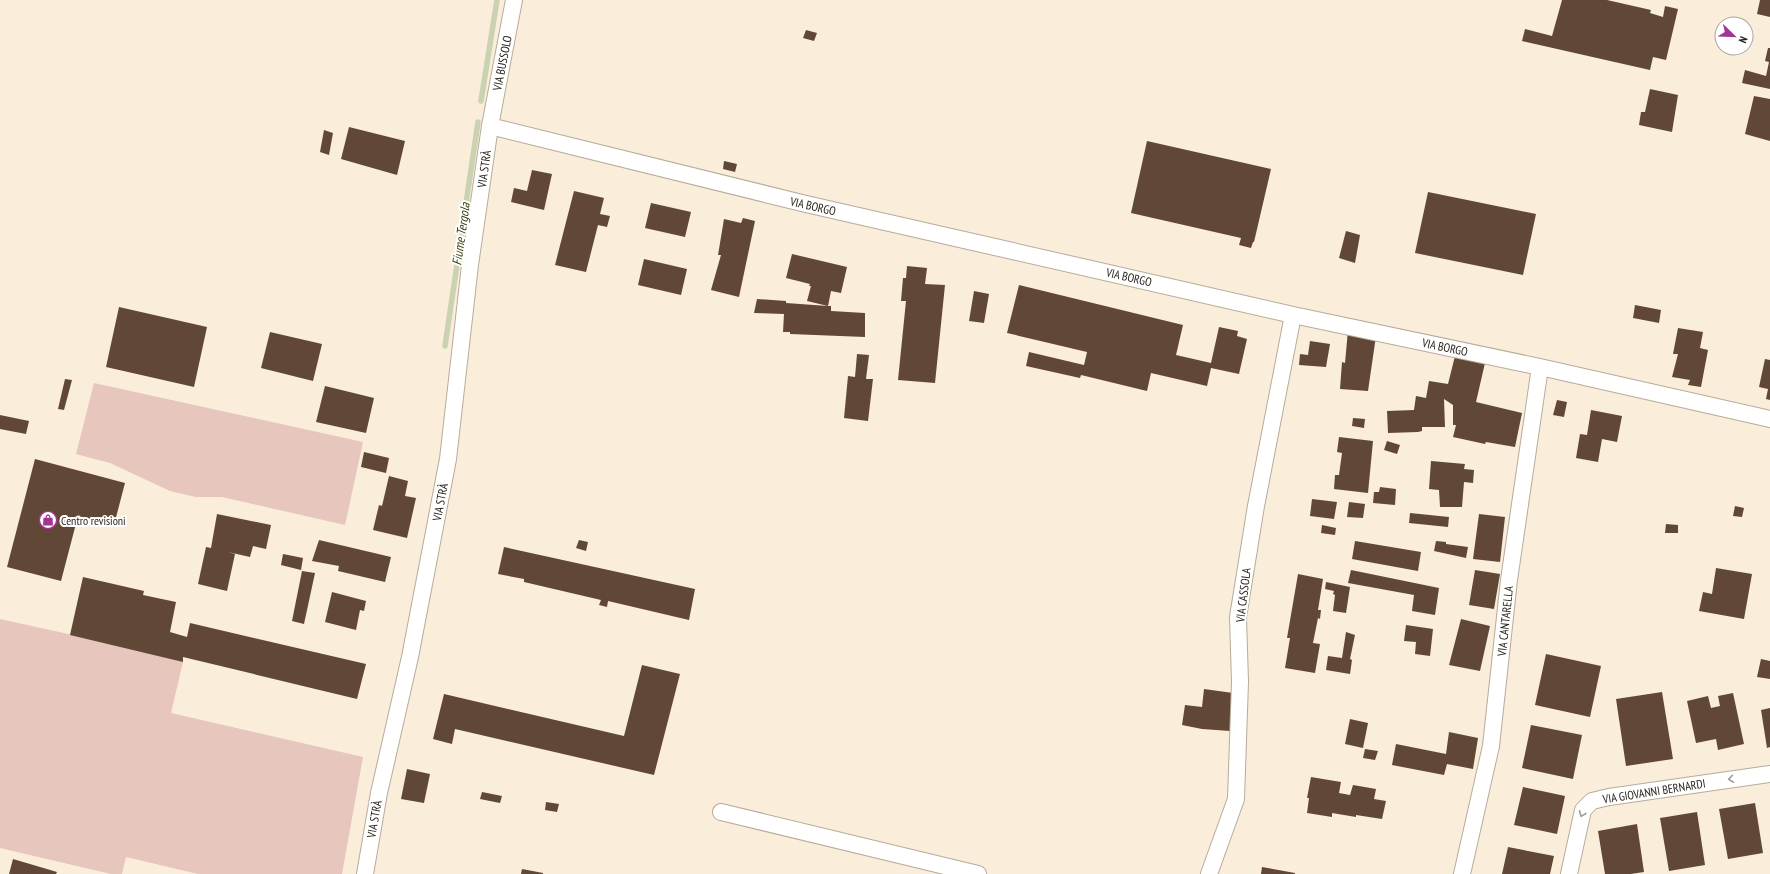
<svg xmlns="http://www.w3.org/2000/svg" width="1770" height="874" viewBox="0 0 1770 874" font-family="'PT Sans Narrow',sans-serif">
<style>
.green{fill:#e6c6bd}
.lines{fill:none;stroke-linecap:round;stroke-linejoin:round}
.stream{stroke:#cad2b1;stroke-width:5.5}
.building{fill:#614836}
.street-casing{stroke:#b8ab9a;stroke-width:18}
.street{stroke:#fff;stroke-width:16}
.oneway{stroke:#9f9c99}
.labels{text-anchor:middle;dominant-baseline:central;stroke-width:4;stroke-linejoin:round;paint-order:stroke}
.street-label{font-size:12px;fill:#29241d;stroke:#fff}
.poi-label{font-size:12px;fill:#29241d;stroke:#fff;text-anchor:start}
.water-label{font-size:13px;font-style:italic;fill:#363f08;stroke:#fff}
</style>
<rect width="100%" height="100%" fill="#faedda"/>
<path class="green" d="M94,383L363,442L345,525L222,497H196L170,491L110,463L76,454Z
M0,619L132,648L183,662L171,713L363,757L342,874H198L126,857L122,874H111L0,848Z"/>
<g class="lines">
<path class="stream" d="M481,101L497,0
M445,346L478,122"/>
</g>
<path class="building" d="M1562,0H1607L1651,10L1650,13L1663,17L1665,6L1678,9L1666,60L1653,57L1650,70L1522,41L1525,29L1552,36Z
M1760,0H1770V17L1757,14Z
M806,30L817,33L814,41L803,38Z
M1768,48H1770V89L1742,83L1745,70L1766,76L1769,62L1765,61Z
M1650,89L1678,95L1672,132L1639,125L1641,112H1645Z
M1754,96L1770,99V141L1745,134Z
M349,127L405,141L397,175L341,159Z
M324,130L333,133L329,155L320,152Z
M1147,141L1271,169L1254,242H1253L1251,248L1239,245L1241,238L1131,213Z
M724,161L737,164L735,172L723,169Z
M532,170L552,174L544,210L511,202L514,188L527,191Z
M574,191L604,198L600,214L610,216L607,227L598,225L586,272L555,265Z
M1428,192L1536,214L1523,275L1415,253Z
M651,203L691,212L685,237L645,228Z
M743,218L755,221L739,297L711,290L721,255H718L724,219L741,223Z
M1346,231L1360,235L1355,263L1339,258Z
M792,254L847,267L841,293L831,291L828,306H831V311L865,313V337L790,334V332H783L784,314L754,313L757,299L786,301V303L828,306L807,301L811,286H809L810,284L786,278Z
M644,259L687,269L681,295L638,285Z
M907,266L927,268L925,284L945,285L935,383L898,380L906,301H901L903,278H906Z
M1019,285L1183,325L1176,355L1211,363L1219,327L1238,331L1237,336L1247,339L1239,374L1211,368L1207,386L1151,373L1147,391L1081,375L1080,378L1026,366L1029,352L1084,365L1087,352L1007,333Z
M974,291L989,294L984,323L969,321Z
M1635,305L1661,310L1659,323L1633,318Z
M119,307L207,327L194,387L106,367Z
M1678,328L1703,332L1700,348L1708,350L1701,387L1688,385L1690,380L1672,377L1678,354H1673Z
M1348,330L1376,336L1368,391L1340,389L1342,362L1345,363Z
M270,332L322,344L313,381L261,368Z
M1310,341L1330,344L1326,367L1299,365L1300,354L1308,355Z
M857,354L869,355L866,379H873L868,421L844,418L848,376L855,377Z
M1455,356L1485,363L1476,402L1522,413L1515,447L1486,442L1485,444L1453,437L1456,425H1453V405L1444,399L1445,427H1422V431L1418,432L1388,433L1387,411L1414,410L1416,396L1426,398L1429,381L1448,384Z
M1765,359L1770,360V400L1766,399L1768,389L1759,387Z
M65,379L72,380L64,410L58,409Z
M325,386L374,398L366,433L316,422Z
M1557,400L1567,402L1564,417L1553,415Z
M1591,410L1622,416L1617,442L1602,439L1598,462L1576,458L1580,434L1587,435Z
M0,415L29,421L26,434L0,429Z
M1353,418L1365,419L1364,428L1352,426Z
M1339,437L1373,441L1368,493L1334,489L1335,475H1339L1342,453L1337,452Z
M1387,441L1400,445L1397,454L1384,450Z
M364,452L389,458L386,473L361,467Z
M35,459L125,483L114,525L78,516L61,581L7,567Z
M1431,461L1465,464L1464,469L1474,470L1473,483L1464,482L1462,507H1440L1439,490L1429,489Z
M389,476L408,481L405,496L416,498L407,538L373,530L379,505L382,506Z
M1380,487L1396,489L1395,505L1373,503L1374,492H1379Z
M1312,499L1337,502L1334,519L1310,516Z
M1349,502L1365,504L1363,518L1347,517Z
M1735,506L1744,508L1742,517L1733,516Z
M1410,513L1449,517L1448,527L1409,523Z
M217,514L271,525L266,549L253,546L250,557L228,552L235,554L227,591L198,584L206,547L211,548Z
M1479,514L1505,517L1500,562L1473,559Z
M1666,524L1678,525V533H1665Z
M1322,525L1336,528L1335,535L1321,533Z
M319,540L391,557L385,582L338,571L339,566L312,561Z
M579,540L588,542L586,551L576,548Z
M1355,541L1421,552L1418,571L1352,559Z
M1436,541L1446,542V544L1468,547L1466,558L1434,551Z
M504,547L695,589L689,620L608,601L607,607L599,605L601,600L524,582V579L498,574Z
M283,554L303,558L301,570L281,565Z
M1716,568L1752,574L1744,619L1699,611L1703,592L1712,594Z
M1351,570L1439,588L1435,615L1412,611L1414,595L1348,583Z
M1475,570L1500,574L1494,609L1469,605Z
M302,571L315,573L304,624L292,621Z
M1298,574L1323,579L1318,610H1321L1320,619L1318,618L1313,643L1320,644L1315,673L1285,668L1290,638H1287Z
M83,577L144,591L143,595L176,602L170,632L187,637L190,623L366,664L357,699L183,657V662L70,635Z
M1326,582L1350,587L1346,613L1333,611L1335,595L1333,594L1334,591L1325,589Z
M332,592L366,601L364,611L360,610L356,630L325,622Z
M1461,619L1490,626L1480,671L1449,665Z
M1406,625L1433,629L1430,656L1415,654L1416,642L1404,641Z
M1346,632L1355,635L1350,659L1352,660L1350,674L1326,670L1328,656L1342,658Z
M1546,654L1601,666L1590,717L1535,705Z
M1761,659L1770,661V679L1757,677Z
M642,665L680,674L654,775L455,729L452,744L433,739L444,694L624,736Z
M1204,689L1233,693L1230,731L1202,729L1182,725L1185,705L1202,707Z
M1662,692L1673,759L1626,766L1616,699Z
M1733,693L1744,744L1718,750L1716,739L1696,743L1687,701L1708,696L1711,708L1720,706L1718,696Z
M1770,708V747L1767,748L1761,710Z
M1350,719L1368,723L1363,748L1345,744Z
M1531,725L1582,735L1573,779L1522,768Z
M1449,732L1478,738L1473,769L1447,764L1444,775L1392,765L1396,744L1446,754Z
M1365,749L1378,751L1375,760L1363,758Z
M407,769L430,774L424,803L401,799Z
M1311,777L1341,782L1339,793L1350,795L1353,785L1376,789L1374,799L1386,801L1382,819L1356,815V817L1332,813V817L1307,813L1309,798H1307Z
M1523,787L1565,796L1557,834L1514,825Z
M482,792L502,796L500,803L480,799Z
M546,802L559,804L557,812L545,810Z
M1755,803L1763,853L1728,859L1719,809Z
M1697,812L1705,865L1669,871L1660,818Z
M1637,824L1644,872L1631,874H1605L1598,831Z
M1508,847L1554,856L1550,874H1502Z
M13,859L57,872L56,874H9Z
M1262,867L1295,873V874H1261Z
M522,869L543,873V874H521Z"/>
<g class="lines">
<defs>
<path id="street" d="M490,126L806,204L1293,315L1540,367L1770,419
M721,812L978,874
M365,874L379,793L410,657L448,459L470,265L490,126L514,0
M1209,874L1236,799L1240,682L1238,617L1256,506L1293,315
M1462,874L1491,746L1509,580L1540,367
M1569,874L1583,810L1592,801L1609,797L1770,774"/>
</defs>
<use href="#street" class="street-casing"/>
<use href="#street" class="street"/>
</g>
<defs><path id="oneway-chevron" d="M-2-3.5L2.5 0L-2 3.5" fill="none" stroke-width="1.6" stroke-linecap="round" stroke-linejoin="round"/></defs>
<g class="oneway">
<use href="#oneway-chevron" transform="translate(1731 779) rotate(172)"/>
<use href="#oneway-chevron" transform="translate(1582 814) rotate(112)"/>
</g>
<defs>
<symbol id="shop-ring" viewBox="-11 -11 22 22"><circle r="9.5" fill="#fff" stroke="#a23594" stroke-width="1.5"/><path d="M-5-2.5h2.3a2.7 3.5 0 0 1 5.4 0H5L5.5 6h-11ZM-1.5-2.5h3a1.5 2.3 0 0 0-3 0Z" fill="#a23594"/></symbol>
</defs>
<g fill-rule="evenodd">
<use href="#shop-ring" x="38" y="510" width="20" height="20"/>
</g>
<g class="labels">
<g class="street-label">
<text transform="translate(502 63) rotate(-79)">VIA BUSSOLO</text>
<text transform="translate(484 169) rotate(-82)">VIA STRÀ</text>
<text transform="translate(813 206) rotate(13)">VIA BORGO</text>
<text transform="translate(1129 277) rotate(13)">VIA BORGO</text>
<text transform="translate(1445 347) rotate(12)">VIA BORGO</text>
<text transform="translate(440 502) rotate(-79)">VIA STRÀ</text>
<text transform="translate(1243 595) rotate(-83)">VIA CASSOLA</text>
<text transform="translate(1505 621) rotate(-84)">VIA CANTARELLA</text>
<text transform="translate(1654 791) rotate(-9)">VIA GIOVANNI BERNARDI</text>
<text transform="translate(374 819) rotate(-80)">VIA STRÀ</text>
</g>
<g class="poi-label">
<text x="61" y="520">Centro revisioni</text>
</g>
<g class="water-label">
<text transform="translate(461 234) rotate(-82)">Fiume Tergola</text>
</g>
</g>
<g transform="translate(1734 36) rotate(113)"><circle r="19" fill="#ffffff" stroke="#a9a7a5"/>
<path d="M0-3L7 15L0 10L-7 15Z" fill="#a23594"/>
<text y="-6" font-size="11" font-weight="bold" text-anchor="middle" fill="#29241d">N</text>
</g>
</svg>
